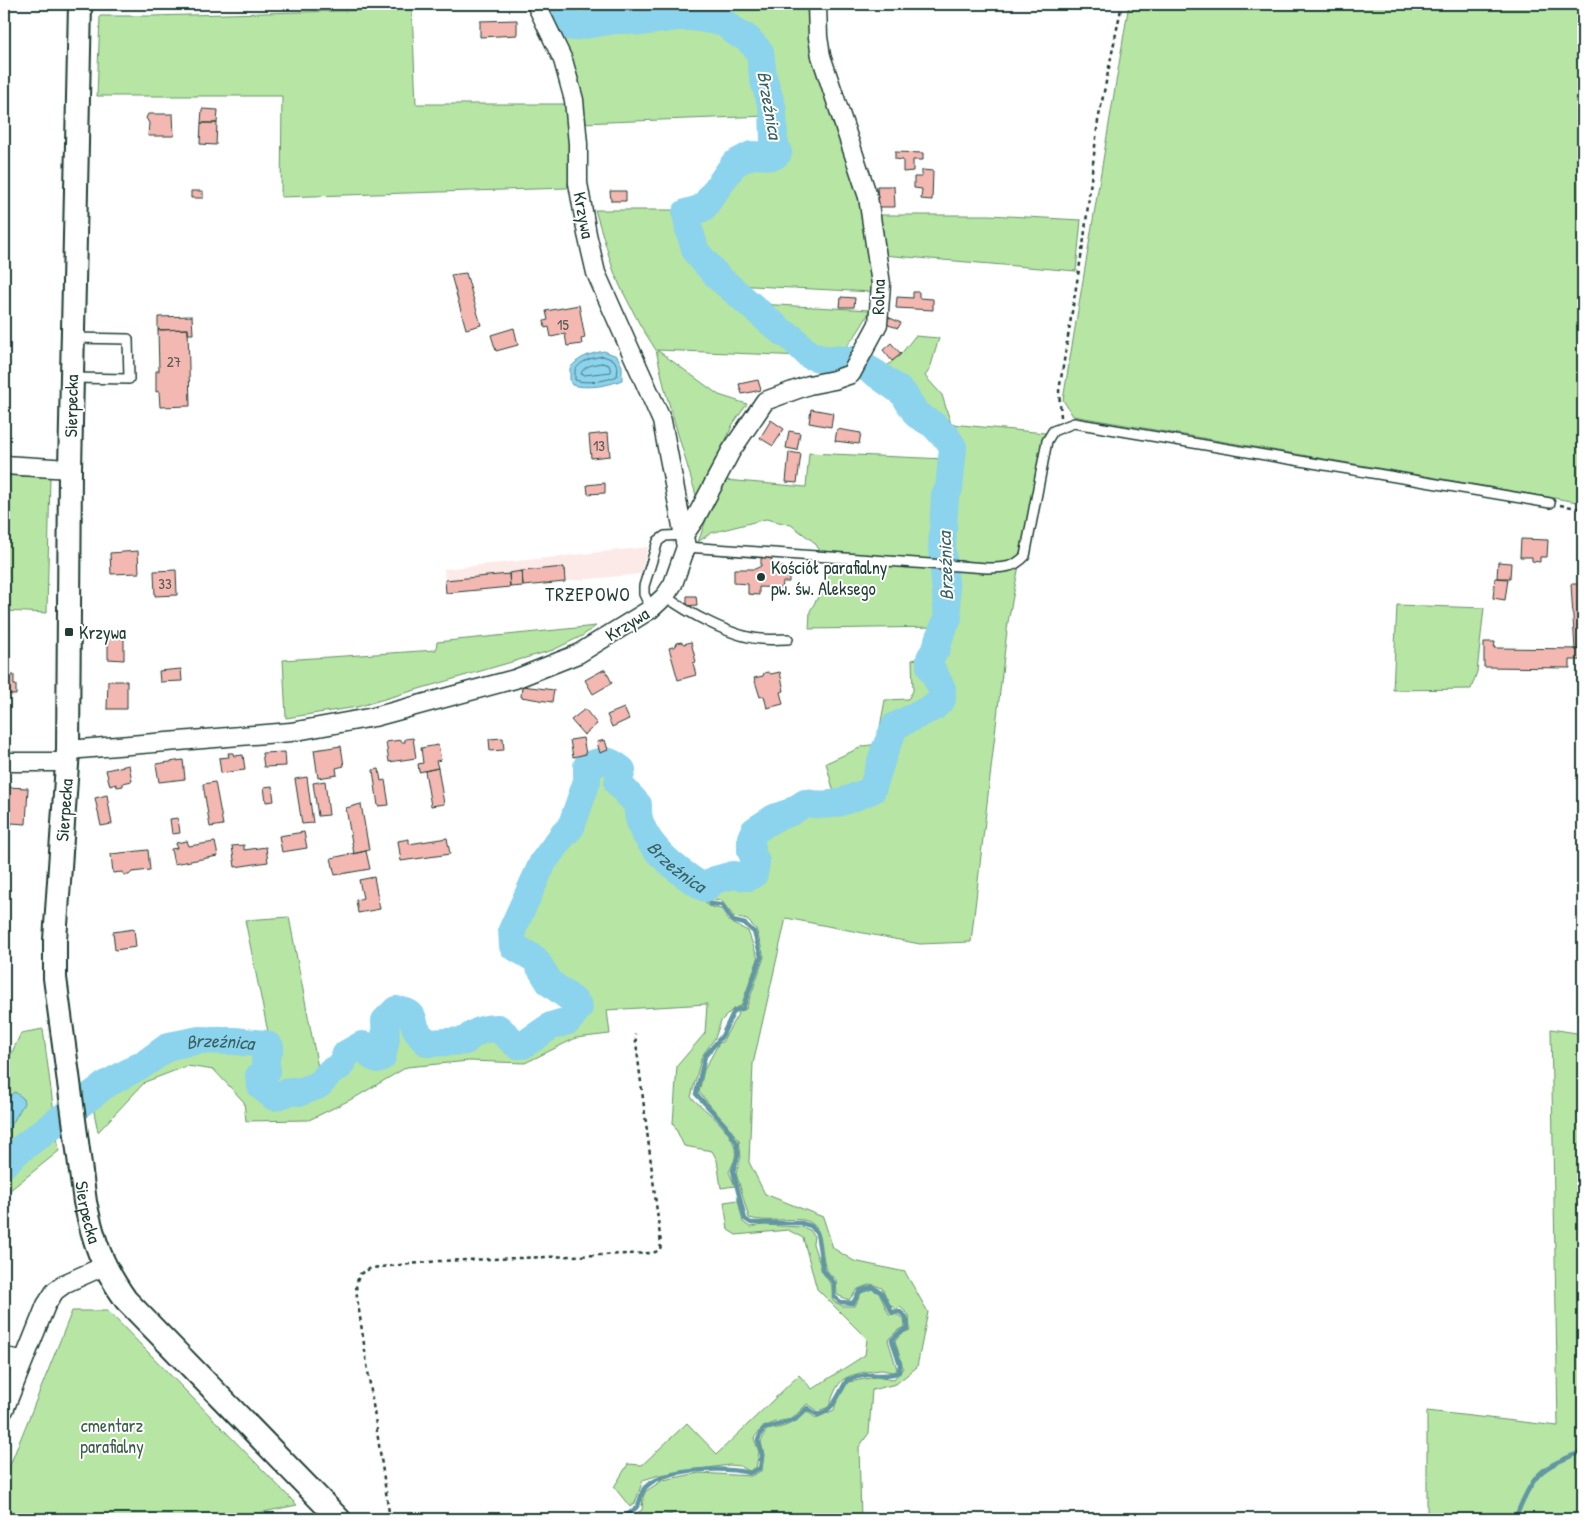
<svg xmlns="http://www.w3.org/2000/svg" width="1587" height="1523" viewBox="0 0 1587 1523" font-family="'Patrick Hand',sans-serif">
<style>
.built{fill:#fceae8}
.green{fill:#b6e5a4;stroke:#6a916c}
.water{fill:#8cd3ed;stroke:#6097a3}
.lines{fill:none;stroke-linecap:round;stroke-linejoin:round}
.shore{stroke:#4b797e;stroke-width:1}
.stream{stroke:#6097a3;stroke-width:4.5}
.river{stroke:#8cd3ed;stroke-width:28}
.building{fill:#f4b8b2;stroke:#1f3d34}
.service-casing{stroke:#1f3d34;stroke-width:12}
.minor-casing{stroke:#1f3d34;stroke-width:21}
.tertiary-casing{stroke:#1f3d34;stroke-width:26}
.path{stroke:#1f3d34;stroke-width:2.5;stroke-dasharray:4 4;stroke-linecap:butt}
.service{stroke:#fff;stroke-width:9}
.minor{stroke:#fff;stroke-width:18}
.tertiary{stroke:#fff;stroke-width:22}
.poi-dot{fill:#1f3d34;stroke:#fff;stroke-width:2}
.labels{text-anchor:middle;dominant-baseline:central;stroke-width:4;stroke-linejoin:round;paint-order:stroke}
.number-label{font-size:15px;fill:#545c54}
.street-label{font-size:18px;fill:#1f3d34;stroke:#fff}
.poi-label{font-size:18px;fill:#1f3d34;stroke:#fff;text-anchor:start}
.park-label{font-size:18px;fill:#3d5f4a;stroke:#fff}
.water-label{font-size:19px;font-style:italic;fill:#3a6262;stroke:#fff}
.neighbourhood-label{font-size:19px;letter-spacing:1px;fill:#1f3d34;stroke:#fff}
</style>
<rect width="100%" height="100%" fill="#fff"/>
<filter id="ink" filterUnits="userSpaceOnUse"><feTurbulence type="fractalNoise" baseFrequency=".02" numOctaves="2"/><feDisplacementMap in="SourceGraphic" scale="10" xChannelSelector="R" yChannelSelector="G"/><feConvolveMatrix kernelMatrix="1 2 1 2 8 2 1 2 1" color-interpolation-filters="sRGB"/></filter>
<g filter="url(#ink)">
<path class="built" d="M648,547L641,574L446,593L444,569Z"/>
<path class="green" d="M540,4H551L553,11L570,33L606,24L621,23L643,25L686,20L717,25L750,44L758,57L761,82L769,107L768,116L581,123Z
M557,4H814L864,214L874,258L873,292L732,285L698,249L691,215L709,209L737,167L750,159L777,158L781,154C777,142 773,126 779,114L767,80L763,48L748,31H741L724,19L686,12L641,19L622,14L574,22Z
M1129,4H1583V503L1073,416L1063,400Z
M412,9L416,104H570L574,154L567,188L281,197L282,96H97L100,16H152Z
M595,210H683V221L693,254L720,284L803,356L657,350L719,395L747,404L733,424L698,502L665,390L656,350L640,325L620,286L613,269Z
M874,215H989L1081,220L1076,271L882,255Z
M758,304L870,310C866,320 852,343 842,350C835,355 823,353 814,352L795,332H789Z
M915,336L939,338L930,369L925,376L942,395L951,424L1045,433L1008,622L971,942L920,944L786,918L753,1064L749,1162L765,1194L823,1217L833,1248L854,1261L905,1272L928,1312L917,1367L896,1384L872,1390L869,1433L859,1447L861,1519H687L679,1512L654,1519H626L642,1510L643,1497L646,1491L663,1480L699,1473L751,1476L762,1470L764,1455L761,1442L766,1430C786,1427 792,1425 807,1411L816,1418L834,1410L836,1403L848,1382L876,1377L893,1380L903,1368L895,1341L901,1334L910,1330L909,1315L900,1307L896,1310L889,1303L882,1288L871,1284L858,1289L849,1300L837,1295L836,1280C834,1278 830,1275 828,1272C818,1256 828,1224 803,1220C785,1218 767,1223 749,1218L736,1173L741,1157L739,1140L699,1092L704,1070L719,1043L722,1042L739,1012L746,1009L764,957L756,929L747,920L734,917L721,900L712,901L710,892L728,880H755C765,859 755,859 753,840C766,822 787,817 806,806L832,815L834,810L875,794L885,756L898,727L917,721L928,713L944,707L952,696L932,665V658L940,648L941,640L951,626L947,578L948,524L954,465L960,450L947,430L944,431L937,421L926,418L912,400L909,392L896,385L881,371L901,354Z
M809,453L946,459L947,479L941,491L933,549L945,612L940,627L809,629L810,611L822,590L827,561L814,542L791,525L766,519L711,533L698,542L710,509L725,480L806,487Z
M4,475L50,477L47,613L4,611Z
M1397,605L1484,608L1477,672L1471,689L1393,690Z
M596,626L582,636L553,650L357,707L286,718L283,660L436,650L437,642Z
M926,657C926,670 930,672 936,683C948,707 908,716 892,723L888,732L880,727L885,700L908,699L913,691L912,660Z
M884,743L868,789L836,800L826,763L864,746Z
M610,764L618,771C613,788 625,795 635,806C630,824 641,831 650,844C653,849 655,858 660,862C664,865 670,866 674,868C689,877 700,891 708,906L721,909L730,922L748,931L758,959L741,1006L733,1009L721,1021L715,1038L702,1056L691,1097C705,1111 740,1134 735,1158C734,1162 731,1168 729,1172L735,1186L721,1188L717,1160L712,1151L684,1146L673,1123L677,1066L705,1033L707,1004L607,1010L610,1034L576,1038L525,1063L469,1061L407,1067L356,1097L309,1120L246,1121L244,1102L214,1070L187,1066L145,1082L98,1132L93,1107L97,1100L170,1050L203,1044L267,1049L262,1060L263,1071L257,1075L258,1086L271,1100L290,1095L302,1094L323,1086L343,1066L348,1056L367,1048L369,1050L372,1060L381,1062C391,1052 390,1035 389,1022L398,1013H404L411,1019L415,1034L426,1045C437,1045 451,1048 462,1045C475,1043 478,1027 498,1033C503,1035 512,1045 520,1049L556,1027L571,1024L581,1012L584,1004L580,999L552,980L538,957L516,945L514,933L546,863L563,839L575,826L588,785L589,771L594,765Z
M289,917L320,1078L316,1083L300,1090L291,1087L276,1093L263,1085V1077L269,1074L268,1062L275,1048L270,1042L245,920Z
M43,1029L59,1151L4,1195V1069L21,1033Z
M1551,1029L1583,1034V1519H1427V1411L1558,1426Z
M738,1200L743,1222L750,1227L764,1225L801,1227L810,1230L814,1236L813,1244L823,1273L832,1286L833,1301L843,1306H855L861,1293L872,1289L879,1293L889,1314L898,1315L904,1319L905,1327L898,1330L888,1340L897,1369L895,1372C890,1372 887,1371 883,1370C875,1370 850,1374 844,1379C836,1385 832,1398 829,1407L818,1411L807,1404L792,1419L775,1422L762,1428L754,1438L759,1452L756,1468L749,1471L740,1466L729,1465L659,1475L643,1480L635,1503L630,1507L614,1487L628,1464L642,1465L687,1423L717,1454L799,1375L812,1389L865,1355L867,1339L817,1289L803,1238L788,1230L736,1235L728,1230L724,1202Z
M72,1311H108L297,1505L230,1519H4V1480Z"/>
<path class="water" d="M604,351L617,356L622,366V380C607,386 588,389 572,385L570,381V368C579,357 589,354 604,351Z
M15,1092L23,1098L24,1103L4,1138C4,1123 0,1099 15,1092Z"/>
<g class="lines">
<path class="shore" d="M603,356L614,360L618,368L617,376C607,381 586,384 575,380V370C582,360 591,358 603,356Z
M602,363L609,365L611,372L584,375L581,374C583,366 594,364 602,363Z"/>
<path class="stream" d="M620,1519C625,1516 635,1511 638,1505C642,1498 640,1490 648,1485C669,1468 724,1467 750,1473L760,1468L762,1455L758,1440L763,1429L795,1420L807,1408L818,1415C834,1410 838,1395 847,1380C853,1378 860,1376 867,1375C878,1374 889,1377 899,1372L900,1364L892,1340L899,1333L908,1328L906,1317L900,1312H892L881,1292L872,1287L860,1291L853,1303L841,1302L834,1297V1283L823,1270L817,1233L811,1226L801,1223H751L745,1219L733,1171L738,1156L737,1143L725,1125L696,1094L705,1056L722,1036L734,1011L743,1008L761,957L754,932L745,924L733,921L722,905L710,904L705,888
M1515,1519C1521,1505 1526,1490 1536,1478C1547,1464 1568,1458 1583,1451"/>
<path class="river" id="s1" d="M4,1164L18,1151L105,1085L147,1062L169,1046L199,1040L235,1041L265,1044L270,1047L265,1061L267,1071L259,1076L261,1086L274,1097L292,1091L300,1092L319,1085L330,1072L340,1066L346,1054L362,1045L373,1047V1057L378,1059L382,1057L386,1039L385,1021L396,1010C420,1013 409,1021 419,1034C421,1037 425,1040 428,1043L465,1041C475,1031 484,1028 498,1028L517,1045H523L551,1026L568,1021L579,1007L574,1001L550,983L535,959L513,946L512,930L543,862L563,835L571,827L587,781V766C604,759 608,759 622,770L618,783L638,805C635,840 678,872 705,888L715,880L733,875L749,877L754,874L756,862L751,851V838L754,831L774,818L791,812L805,803C836,808 844,801 872,790L884,752L895,726L934,707L942,699V689L930,666V658L937,647L938,640L948,618L942,547L945,495L949,489L953,447L946,436L942,434L934,425L917,415L903,393L875,373L853,360L822,359L809,355L791,337L782,332L718,277L696,252L689,229L686,213L703,208L734,164L751,155L774,156L778,153L774,141L773,110L763,77L760,52L747,38L738,34L723,22L685,16L642,22L622,19L572,27L554,6V4"/>
</g>
<path class="building" d="M517,20V35L480,37V21Z
M202,109L218,110L217,123H201Z
M148,114H173L174,136H148L149,123L146,118Z
M201,123H217L216,145L200,144Z
M895,152L923,153V160H913V171L903,172V160L895,159Z
M922,170L933,171L932,200L921,199L922,189L914,188V177H922Z
M877,186H894L895,207H878Z
M191,191H203V198H191Z
M610,191H626V201H611Z
M466,273L481,325L466,329L451,275Z
M913,292H919V298L933,299V310L896,308L897,297L913,298Z
M841,297L855,298L854,307H840Z
M579,305L585,338L581,339L582,344L567,346L565,334L551,337L549,327L545,328L544,321L548,320L546,311Z
M192,316L193,334H188V329L158,330V317Z
M888,317L901,323L898,328L885,324Z
M514,328L518,345L496,351L491,335Z
M188,329L190,406L160,407L159,391L156,392V371H159L158,330Z
M891,343L901,354L892,361L883,350Z
M758,380L761,390L742,394L739,384Z
M811,409L833,413L831,427L809,423Z
M771,420L784,429L773,446L760,438Z
M837,429L861,433L859,444L835,441Z
M789,431L800,433L797,450L786,448Z
M608,433L610,456L591,458L589,435Z
M789,452L801,454L797,483L786,482Z
M605,483V493L588,494L587,485Z
M1521,539L1548,540L1547,557H1540V562L1532,561V557H1520Z
M138,551L139,573L111,574L110,553Z
M763,557L772,559L771,567H784L783,572H789V582H783L782,588L759,587V595L748,594V584L734,583V569H755L761,566V559Z
M1498,562L1511,563L1510,578H1497Z
M564,567L565,582L523,586L522,571Z
M176,570L177,595L155,596L154,571Z
M522,571L523,586L510,587L509,573Z
M509,574L510,587L446,593L445,580Z
M1495,578L1508,579L1505,600L1493,598Z
M1571,584H1583V649L1575,650Z
M687,596H696L697,605L687,606Z
M108,638H124V660L108,659Z
M681,642L684,644L691,642L696,662L693,663L696,675L678,680L669,648L676,646L677,643Z
M1484,642H1495L1494,648L1583,649V660H1570V668L1484,667Z
M181,669L182,681L160,682L159,671Z
M605,669L612,683L593,694L585,680Z
M768,672L771,674L780,672L784,691L780,692L783,704L767,708L764,696L760,697L754,678L763,676L764,673Z
M4,675H14V685H16V695L4,694Z
M108,681H127V709H107Z
M522,686L554,690L552,702L521,697Z
M624,708L629,719L612,727L607,715Z
M585,709L597,724L584,735L571,720Z
M413,738L416,758L389,762L386,742L401,740V742H405V739Z
M503,738L504,750L490,751L489,739Z
M583,738L586,754L573,757L570,740Z
M605,740L608,750L600,753L597,742Z
M438,745L441,760L436,761L438,768L419,772L418,764L423,763L421,748Z
M341,746L344,766L336,768L337,775L318,778L314,750Z
M285,752L286,766L264,767L262,753Z
M228,753H233L234,756L243,755L245,770L221,773L219,758L229,757Z
M183,760L185,779L159,782L156,764Z
M129,765L132,781L123,783V786L117,787L116,784L110,786L106,770Z
M438,768L444,804L431,806L425,771Z
M379,769L381,781L385,780L389,805L378,806L373,770Z
M307,777L313,823L302,824L295,779Z
M325,781L329,815L318,816L313,783Z
M215,782L223,825L210,827L203,784Z
M272,786L274,801L266,802L264,787Z
M6,787L28,788L26,824L11,823V828L4,827V796H5Z
M107,795L112,824L101,826L95,798Z
M361,804L369,850L354,854L346,808Z
M178,818L180,833L172,834L170,819Z
M304,832L307,848L282,852L279,836Z
M447,838L450,854L401,861L398,841L409,839V844Z
M187,841L189,846L215,842L218,856L174,864L171,849L177,848L176,843Z
M244,845V850L266,847L268,862L235,867L232,846Z
M148,850L150,870L132,872L129,875H124L122,872L113,873L111,854Z
M366,851L370,869L335,875L331,858Z
M374,877L380,909L358,913L356,900L363,898L359,880Z
M134,929L136,947L115,950L113,932Z"/>
<g class="lines">
<defs>
<path id="service" d="M72,378L129,379L128,339L73,338
M686,547L987,568C1003,568 1014,568 1025,556L1047,441L1053,431L1074,423L1550,503
M665,596C688,613 732,637 761,639C770,640 779,639 788,639
M651,609L644,594V586L658,541L665,536L684,535"/>
<path id="minor" d="M4,465L70,469
M684,535L695,519L731,451L765,401L809,385L834,380L851,374L878,324L881,284L868,197L821,56L818,37L817,4
M68,750L291,732L374,717L515,679L578,654L651,609L665,596L673,584L686,547L662,421L596,273L587,234L578,183V144L574,100L563,60L536,4
M4,762H67
M4,1357L23,1360
M4,1410L46,1305L55,1291L66,1283L104,1266"/>
<g id="tertiary">
<path id="s2" d="M80,4L70,469L68,750L55,940V978L85,1202C94,1243 102,1266 126,1300L339,1519"/>
</g>
</defs>
<use href="#service" class="service-casing"/>
<use href="#minor" class="minor-casing"/>
<use href="#tertiary" class="tertiary-casing"/>
<path class="path" d="M1061,417L1059,391L1084,239L1098,121L1122,4
M1560,505L1583,509
M390,1519L357,1297L356,1284L360,1274L371,1268L439,1261L653,1253L660,1250L661,1244L635,1034"/>
<use href="#service" class="service"/>
<use href="#minor" class="minor"/>
<use href="#tertiary" class="tertiary"/>
</g>
</g>
<g class="poi-dot">
<circle cx="761" cy="577" r="5"/>
<rect x="64" y="627" width="10" height="10" rx="2.5"/>
</g>
<g class="labels">
<g class="number-label">
<text x="563" y="324">15</text>
<text x="174" y="361">27</text>
<text x="599" y="445">13</text>
<text x="165" y="583">33</text>
</g>
<g class="street-label">
<text transform="translate(584 215) rotate(79)">Krzywa</text>
<text transform="translate(878 297) rotate(-89)">Rolna</text>
<text transform="translate(71 406) rotate(-89)">Sierpecka</text>
<text transform="translate(627 624) rotate(-32)">Krzywa</text>
<text transform="translate(64 810) rotate(-86)">Sierpecka</text>
<text stroke="none"><textPath href="#s2" startOffset="1211">Sierpecka</textPath></text>
</g>
<g class="poi-label">
<text x="771" y="567">Kościół parafialny<tspan x="771" dy="21">pw. św. Aleksego</tspan></text>
<text x="79" y="632">Krzywa</text>
</g>
<g class="park-label">
<text x="112" y="1425">cmentarz<tspan x="112" dy="21">parafialny</tspan></text>
</g>
<g class="water-label">
<text transform="translate(770 105) rotate(80)">Brzeźnica</text>
<text transform="translate(945 566) rotate(-92)">Brzeźnica</text>
<text stroke="none"><textPath href="#s1" startOffset="1231">Brzeźnica</textPath></text>
<text stroke="none"><textPath href="#s1" startOffset="255">Brzeźnica</textPath></text>
</g>
<g class="neighbourhood-label">
<text x="588" y="594">TRZEPOWO</text>
</g>
</g>
<rect width="1587" height="1523" fill="none" stroke="#fff" stroke-width="20"/>
<rect x="10" y="10" width="1567" height="1503" fill="none" stroke="#1f3d34" stroke-width="2" filter="url(#ink)"/>
</svg>
